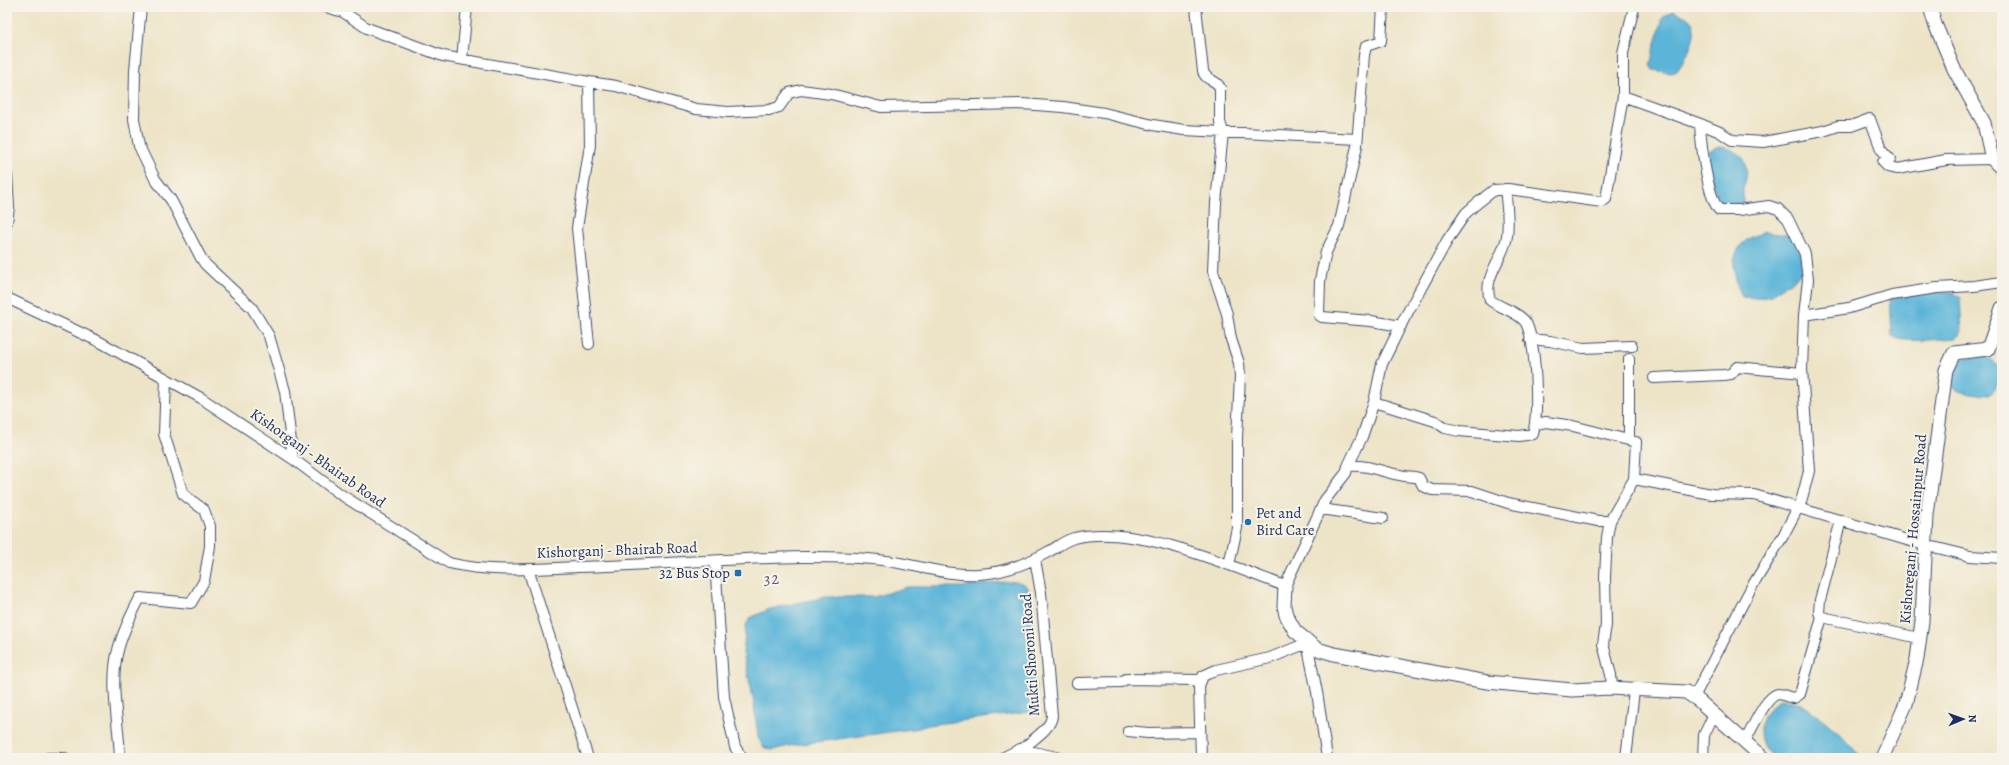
<svg xmlns="http://www.w3.org/2000/svg" width="2009" height="765" viewBox="0 0 2009 765" font-family="Alegreya,serif">
<style>
.water{fill:#5bb5d9;stroke:#3b729c}
.lines{fill:none;stroke-linecap:round;stroke-linejoin:round}
.minor-casing{stroke:#3a4a6e;stroke-width:12}
.major-casing{stroke:#3a4a6e;stroke-width:15}
.minor{stroke:#fff;stroke-width:10}
.major{stroke:#fff;stroke-width:13}
.poi-dot{fill:#1f6fb2;stroke:#f7f3e8;stroke-width:1.5}
.labels{text-anchor:middle;dominant-baseline:central;stroke-width:4;stroke-linejoin:round;paint-order:stroke}
.street-label{font-size:15px;fill:#1b2f5e;stroke:#f7f3e8}
.poi-label{font-size:15px;fill:#1b2f5e;stroke:#f7f3e8;text-anchor:start}
.neighbourhood-label{font-size:16px;letter-spacing:1px;fill:#675b79;stroke:#f7f3e8}
</style>
<rect width="100%" height="100%" fill="#f7f3e8"/>
<filter id="ink" filterUnits="userSpaceOnUse"><feTurbulence type="fractalNoise" baseFrequency=".025" numOctaves="2"/><feDisplacementMap in="SourceGraphic" scale="8" xChannelSelector="R" yChannelSelector="G"/><feConvolveMatrix kernelMatrix="1 2 1 2 8 2 1 2 1" color-interpolation-filters="sRGB"/></filter>
<filter id="wash" filterUnits="userSpaceOnUse"><feTurbulence type="fractalNoise" baseFrequency=".012" numOctaves="4" result="noise"/><feDisplacementMap in="SourceGraphic" scale="16" xChannelSelector="R" yChannelSelector="G"/><feGaussianBlur stdDeviation="0.9" result="paint"/><feColorMatrix in="noise" values="0 0 0 0 0 0 0 0 0 0 0 0 0 0 0 0 0 1.4 0 .05"/><feComposite in="paint" operator="in"/></filter>
<g filter="url(#wash)">
<rect width="100%" height="100%" fill="#ede4c7"/>
<path class="water" d="M1675,11C1679,14 1685,15 1689,19C1703,31 1685,60 1677,71L1672,73L1653,70L1650,65L1663,17L1670,12Z
M1716,147C1734,147 1750,156 1746,177C1746,181 1744,185 1743,189C1742,194 1744,200 1745,205L1723,207C1715,197 1705,163 1709,151Z
M1765,232L1793,236L1798,241L1802,262L1801,272L1791,283L1784,285L1772,295L1756,298L1742,297C1729,266 1729,242 1765,232Z
M1952,292L1960,298L1962,330L1957,338C1941,339 1904,344 1892,336L1890,298L1928,293Z
M1984,356L1993,361L2000,371C1996,392 1993,398 1971,394C1963,393 1956,391 1951,385L1953,372L1959,359Z
M1003,582C1010,582 1022,580 1027,587C1037,600 1031,629 1030,645C1030,664 1037,684 1037,704L1030,712L928,725L919,728L794,745L772,750L763,747L758,737L753,697L743,653L746,625L750,618L770,609L826,597H874L907,587H962Z
M1780,700C1784,701 1789,700 1793,701C1810,705 1852,743 1860,758H1776C1772,755 1766,751 1764,747C1754,730 1765,708 1780,700Z"/>
</g>
<g filter="url(#ink)">
<g class="lines">
<defs>
<path id="minor" d="M141,7L135,70L134,119L139,146L155,179L171,200L201,258L205,264L252,308L269,336L285,391L293,459
M326,7L343,12L367,28L443,56L589,82L616,86L696,109L728,112L769,110L779,107L789,93L801,90L831,94L881,107L1022,104L1063,107L1104,113L1153,125L1184,130L1357,139
M1196,7L1203,71C1205,81 1217,79 1220,88V122L1223,132L1216,203L1213,271L1227,314L1231,339L1239,363L1240,376L1237,438V528L1229,565
M1365,51L1364,55L1366,46L1381,41L1383,7
M1364,55L1357,146L1339,226L1326,252L1320,280L1319,315L1322,317L1371,321L1401,326
M462,59L467,7
M589,82L590,145L577,228L589,344
M1623,96L1703,125L1720,132L1732,140L1763,142L1823,131L1838,126H1851L1870,119L1881,149L1890,159L1883,162L1888,167L1898,169L1946,160L1992,159
M7,175L9,207L7,222
M7,298L100,342L201,398L293,459L340,494L449,563C490,573 535,569 577,567C653,565 729,558 804,557C834,557 865,557 894,562C922,567 951,576 979,574C1004,573 1026,564 1048,552C1056,548 1065,540 1074,538C1135,523 1227,565 1285,586L1325,500L1346,473L1348,466L1362,437L1374,402L1382,364L1404,319L1448,239L1466,213L1475,205L1494,190L1508,189L1602,202L1606,199L1623,96V53L1634,7
M1804,315L1849,308L1892,295L1937,288L1974,286L2002,282
M1530,339L1550,341L1583,348L1632,346
M1654,378L1723,375L1731,374L1737,367L1802,373
M1374,402L1435,421L1445,428L1459,431L1519,436L1533,434C1539,412 1536,343 1526,323C1519,312 1500,308 1490,300C1482,277 1504,258 1507,236C1509,221 1507,204 1505,189
M1536,424L1546,422L1573,426L1636,442L1634,479L1610,521L1607,537L1605,577L1606,625L1603,644L1611,675L1612,688
M1629,440V359
M1348,466C1367,464 1381,472 1400,475C1406,477 1413,476 1419,478L1423,486L1432,490L1472,491L1508,503L1598,521H1610
M1634,479L1711,494L1754,495L1917,543L1970,556L2002,558
M1321,509L1383,518
M715,561L724,697L735,747L742,758
M528,569L588,758
M1821,618L1819,612L1820,600L1841,520
M1077,683L1121,682L1126,679L1201,680
M1694,697L1751,588L1783,536L1801,502L1809,471L1802,369L1804,315L1808,280L1805,254L1788,219L1778,209L1769,206L1739,210H1719C1707,195 1701,144 1700,124
M1128,731L1148,733L1200,732
M1745,741C1752,730 1765,696 1778,694C1783,694 1789,698 1794,698L1800,694L1822,617L1919,638
M48,758H65
M120,758C119,723 109,684 118,650C123,631 131,615 140,598L191,603L204,581L210,546V526L204,510L183,494L164,434L166,379
M1002,758L1020,749L1061,758
M1015,758C1023,743 1050,733 1052,716L1041,593L1035,559
M1201,758L1199,686L1203,676L1216,670L1270,658L1307,643L1317,692L1327,758
M1626,758L1634,691
M1703,758L1704,735L1714,714"/>
<path id="major" d="M1930,7L1935,24L1954,69L1984,123L1992,159L2002,169
M1285,586L1284,606L1286,615L1295,631L1317,649L1334,654L1487,682L1572,690L1610,688L1686,692L1698,700L1763,758
M1882,758L1906,704L1917,659L1922,621L1927,515L1946,370L1954,353L1988,349L2002,308"/>
</defs>
<use href="#minor" class="minor-casing"/>
<use href="#major" class="major-casing"/>
<use href="#minor" class="minor"/>
<use href="#major" class="major"/>
</g>
</g>
<g class="poi-dot">
<circle cx="1248" cy="522" r="4"/>
<rect x="734" y="569" width="8" height="8" rx="2"/>
</g>
<g class="labels">
<g class="street-label">
<text transform="translate(318 458) rotate(35)">Kishorganj - Bhairab Road</text>
<text transform="translate(1913 529) rotate(-85)">Kishoreganj - Hossainpur Road</text>
<text transform="translate(617 550) rotate(-2)">Kishorganj - Bhairab Road</text>
<text transform="translate(1030 655) rotate(-94)">Mukti Shoroni Road</text>
</g>
<g class="poi-label">
<text x="1256" y="513">Pet and<tspan x="1256" dy="17">Bird Care</tspan></text>
<text x="730" y="573" text-anchor="end">32 Bus Stop</text>
</g>
<g class="neighbourhood-label">
<text x="772" y="579">32</text>
</g>
</g>
<rect width="2009" height="765" fill="none" stroke="#f7f3e8" stroke-width="24"/>
<g transform="translate(1963 719) rotate(88)" stroke="#f7f3e8" stroke-width="3" paint-order="stroke">
<path d="M0-3L7 15L0 10L-7 15Z" fill="#1b2f5e"/>
<text y="-6" font-size="11" font-weight="bold" text-anchor="middle" fill="#1b2f5e">N</text>
</g>
</svg>
